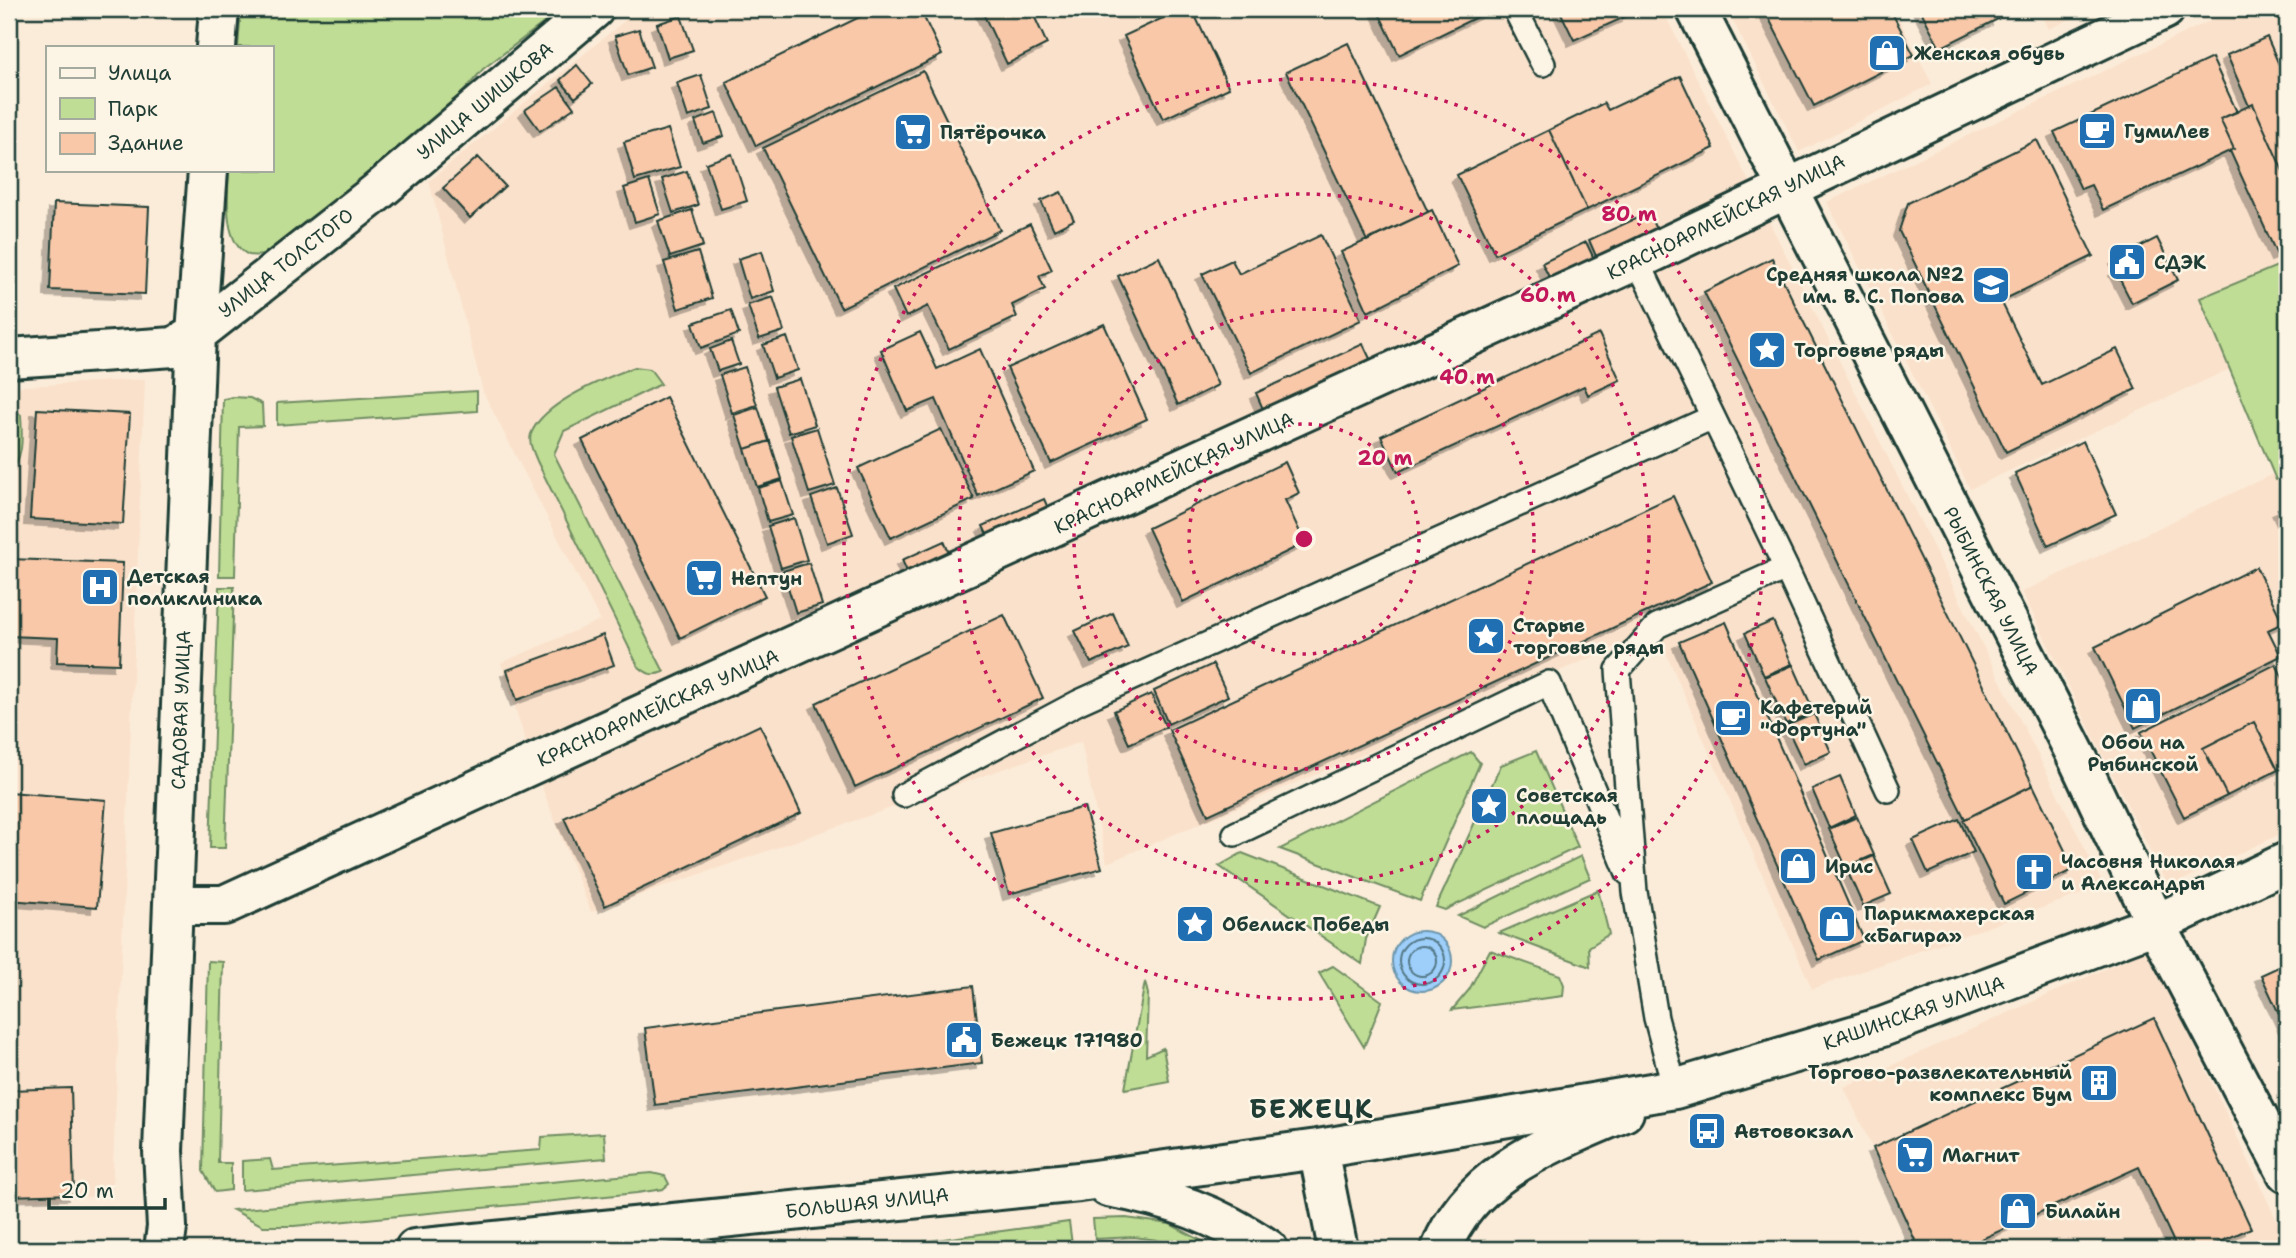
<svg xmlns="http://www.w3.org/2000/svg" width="2296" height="1258" viewBox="0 0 2296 1258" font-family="'Shantell Sans',sans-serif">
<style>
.built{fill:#fae1cb}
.green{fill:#c0dd95;stroke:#708d64;stroke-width:2}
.water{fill:#9ecffb;stroke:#6b95ab;stroke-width:2}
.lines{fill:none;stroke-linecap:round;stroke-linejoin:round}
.shore{stroke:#527784;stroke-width:2}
.building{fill:#f9c8a9;stroke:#1f3d34;stroke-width:2;filter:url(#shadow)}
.service-casing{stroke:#1f3d34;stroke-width:28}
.minor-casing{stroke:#1f3d34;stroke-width:44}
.secondary-casing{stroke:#1f3d34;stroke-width:44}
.primary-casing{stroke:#1f3d34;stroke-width:44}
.service{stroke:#fcf5e5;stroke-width:23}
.minor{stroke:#fcf5e5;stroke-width:38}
.secondary{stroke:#fcf5e5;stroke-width:38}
.primary{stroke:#fcf5e5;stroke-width:38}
.ring{fill:none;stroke:#c2185b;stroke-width:3.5;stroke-dasharray:3.5 7}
.labels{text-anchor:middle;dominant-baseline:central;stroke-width:5;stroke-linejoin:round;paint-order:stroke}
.poi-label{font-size:19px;font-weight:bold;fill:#1f3d34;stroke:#fcf5e5;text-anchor:start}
.street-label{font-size:19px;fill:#1f3d34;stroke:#fcf5e5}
.district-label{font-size:26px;font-weight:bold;letter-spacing:2px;fill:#1f3d34;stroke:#fcf5e5}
.centre{fill:#c2185b;stroke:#fcf5e5;stroke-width:3.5}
.ring-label{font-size:21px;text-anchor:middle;font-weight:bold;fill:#c2185b;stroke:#fcf5e5;stroke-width:5;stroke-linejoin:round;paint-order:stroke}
</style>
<defs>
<filter id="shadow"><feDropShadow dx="-6" dy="6" stdDeviation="0" flood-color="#0004"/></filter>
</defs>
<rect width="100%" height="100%" fill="#fbecd9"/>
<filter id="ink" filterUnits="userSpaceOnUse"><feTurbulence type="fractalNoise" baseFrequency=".0143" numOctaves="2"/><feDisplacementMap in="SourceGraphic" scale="14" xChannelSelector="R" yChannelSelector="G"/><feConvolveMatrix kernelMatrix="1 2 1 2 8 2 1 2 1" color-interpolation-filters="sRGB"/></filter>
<g filter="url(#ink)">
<path class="built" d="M639,9H1662L2104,886L1812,989L1656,630L1107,863L1081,742L591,912L533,765L501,663L600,620L483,392L429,181Z
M1727,9H1894L1932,84L1799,152Z
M2039,9H2091L2049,29Z
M2235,9H2287V831L2168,887L2022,592L2273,474L2230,369L1970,489L1827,202Z
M145,379L112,1195L9,1202V387Z
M2149,949L2287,1242L2272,1249H1919L1844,1087Z"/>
<path class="green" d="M241,9H562L483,69L432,129L266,255C262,255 253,256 249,255C222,244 228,192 229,170H271V47H238Z
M2287,262V475L2276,480L2200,298Z
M635,367L650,369L661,384L564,431L554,454L664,672C652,676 648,675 638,666L537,461C534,453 528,443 531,434C543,402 605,378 635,367Z
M477,391V411L277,425V403Z
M233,397L250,398L262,404L263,426L239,427L235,576H219L223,399Z
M9,406L21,415C22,436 25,456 9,473Z
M219,587H234L225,848H210Z
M1536,751L1578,847L1445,910L1436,907L1501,765Z
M1471,752L1480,763L1420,901L1280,849Z
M1242,853L1380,907L1366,939L1362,964L1219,866Z
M1581,856L1590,878L1483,927L1458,916Z
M1598,890L1609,934L1589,947L1590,967L1499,933Z
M1490,950L1560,975L1564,985L1563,996L1452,1010L1469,990Z
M208,961L223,962L218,1163H231V1190L215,1192L203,1171Z
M1333,966L1382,1001L1364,1047L1319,973Z
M1145,982L1148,994L1146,1056L1163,1048L1169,1081L1125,1089Z
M604,1133L606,1158L242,1190V1161L270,1159L273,1170L541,1150L542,1137Z
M652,1173L665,1176L669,1184L663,1189L637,1193L294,1226H263L233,1210Z
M1126,1218L1170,1224L1217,1249H1185L1157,1240L1134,1237L1095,1239L1093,1219Z
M1069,1222L1072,1244L1022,1249H870Z"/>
<path class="water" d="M1392 961a30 30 0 1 1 60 0a30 30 0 1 1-60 0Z"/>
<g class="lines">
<path class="shore" d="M1399 961a23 23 0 1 1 46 0a23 23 0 1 1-46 0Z
M1407 961a15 15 0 1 1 30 0a15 15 0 1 1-30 0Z"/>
</g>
<path class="building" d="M876,9H920L942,55L756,146L726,82Z
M981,9H1031L1047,44L1007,64Z
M1182,9H1192L1229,88L1163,119L1124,36Z
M1377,9H1493L1399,55Z
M1559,9H1624L1627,16L1574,40Z
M1764,9H1890L1914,55L1814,106Z
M1920,9H1993L1998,19L1940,48Z
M681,16L693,50L668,58L657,24Z
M639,29L652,67L628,75L615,36Z
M2267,37L2287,83V180L2253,104L2249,106L2227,55Z
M1348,43L1428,212L1367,241L1286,72Z
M2212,58L2237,112L2220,119L2234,149L2103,210L2091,185L2081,189L2054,132Z
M577,65L592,84L575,98L560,80Z
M923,71L1000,230L841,308L763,148Z
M701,75L712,109L688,117L677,83Z
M1680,76L1714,148L1587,210L1549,130L1604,103L1608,110Z
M559,87L574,108L540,131L525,110Z
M2253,104L2287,180V251L2277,255L2230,151L2234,149L2220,119Z
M716,113L724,136L703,143L695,121Z
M668,129L680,167L635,180L624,142Z
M1549,130L1587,210L1495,254L1457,175Z
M2037,140L2093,256L2001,301L2042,385L2117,349L2136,389L2006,452L1899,231L1908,203Z
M732,154L747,201L721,209L706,163Z
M478,157L505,186L470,218L443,188Z
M687,171L698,205L673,213L662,179Z
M649,180L660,214L635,222L624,188Z
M1061,192L1074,220L1054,230L1041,201Z
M54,203L149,207L145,294L50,290Z
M692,210L703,246L670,257L658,221Z
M1432,210L1458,266L1368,312L1341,252Z
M1648,213L1659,235L1599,263L1589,240Z
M1030,224L1052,270L1039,276L1045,289L1012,305L1017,317L949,349L928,306L906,317L893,289Z
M1321,235L1361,320L1251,373L1202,274L1232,260L1239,274Z
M2157,238L2178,280L2132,303L2115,270L2120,268L2116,259Z
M1586,242L1597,265L1553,285L1542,263Z
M762,251L774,291L750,299L738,259Z
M698,252L712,298L678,309L664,262Z
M1159,257L1218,385L1178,405L1118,276Z
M1772,258L2033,785L1965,819L1704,292Z
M773,297L784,331L759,339L748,305Z
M731,310L739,334L701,348L693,323Z
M1104,324L1147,419L1051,463L1007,368Z
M920,332L937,369L980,349L1034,471L978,496L936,399L907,411L881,350Z
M1599,334L1620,380L1588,395L1584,386L1398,472L1381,436Z
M787,337L798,370L774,378L763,345Z
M731,341L739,364L718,371L710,349Z
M1363,344L1374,367L1266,416L1256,393Z
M745,367L757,405L732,413L720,375Z
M800,379L815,425L789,433L774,387Z
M666,397L765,596L680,638L582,440Z
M758,407L769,441L745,449L734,415Z
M37,409L130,414L123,524L30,519Z
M817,428L835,485L809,493L791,436Z
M941,429L974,499L891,538L858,468Z
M770,441L782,479L757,487L745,449Z
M2083,441L2116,514L2048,546L2015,473Z
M1285,462L1299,493L1285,500L1305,543L1183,602L1148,528Z
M782,481L793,515L768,522L758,488Z
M837,488L853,534L827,543L811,497Z
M1673,496L1712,582L1208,815L1169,730Z
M1044,499L1054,522L994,549L983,526Z
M2287,505V528L2278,509Z
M794,518L807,560L781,568L768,526Z
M944,541L954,564L912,583L902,560Z
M9,559L123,563L119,664L57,662L58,638L9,636Z
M809,563L822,605L796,613L783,571Z
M2256,567L2283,623L2268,630L2281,656L2135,728L2095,647Z
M1113,613L1128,647L1091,663L1075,631Z
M1004,615L1043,698L855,787L816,703Z
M1773,621L1792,664L1764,676L1745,633Z
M1726,622L1864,940L1819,960L1679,642Z
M603,635L614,665L517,700L507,670Z
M1213,664L1228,696L1168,724L1154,691Z
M2276,664L2287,687V765L2278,770L2254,722L2203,748L2227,796L2184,817L2141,732Z
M1793,665L1814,712L1786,724L1765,677Z
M1151,694L1166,727L1129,744L1114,711Z
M1814,714L1831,752L1804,764L1786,726Z
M2254,722L2278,770L2227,796L2203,748Z
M760,725L801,813L605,906L564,818Z
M1840,777L1856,815L1829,828L1812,789Z
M2033,785L2074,869L2004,904L1963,820Z
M9,792L106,800L97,907L9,900Z
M1084,807L1102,868L1009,894L991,833Z
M1857,817L1874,855L1846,867L1829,829Z
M1959,819L1974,852L1928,873L1913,840Z
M1874,856L1891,894L1863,906L1846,868Z
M2287,963V1031L2261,975Z
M973,986L982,1063L655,1105L645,1028Z
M2154,1018L2251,1228L2204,1249H2177L2139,1167L1960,1249H1919L1873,1148Z
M71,1088L74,1194L9,1196V1090Z"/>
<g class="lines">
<defs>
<path id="service" d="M1515,9L1543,64
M1637,260L1786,568
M904,795L1079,702L1713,417
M1235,834L1549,683L1628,873
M1675,1089L1656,1018L1635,892L1618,670L1657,626L1786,568L1888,790"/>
<path id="minor" d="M216,47L219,9
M9,358L174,347L196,334L376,193L594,9
M173,905H224L1637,260L2165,9
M2156,924L2287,1173
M164,1249L167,1227L163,1151L196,334L208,170"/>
<path id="secondary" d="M1696,9L2080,763L2156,924"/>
<path id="primary" d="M1318,1149L1338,1249
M1108,1187C1170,1198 1216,1214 1268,1249
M415,1249L1079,1182L1318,1149L1675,1089L1882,1027L2156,924L2287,862
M1441,1249C1471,1171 1553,1143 1624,1112"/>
</defs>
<use href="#service" class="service-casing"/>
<use href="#minor" class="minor-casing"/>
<use href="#secondary" class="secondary-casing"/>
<use href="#primary" class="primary-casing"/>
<use href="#service" class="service"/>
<use href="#minor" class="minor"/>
<use href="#secondary" class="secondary"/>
<use href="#primary" class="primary"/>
</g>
</g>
<g class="ring">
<circle cx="1304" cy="539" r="115"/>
<circle cx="1304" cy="539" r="230"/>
<circle cx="1304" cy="539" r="345"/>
<circle cx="1304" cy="539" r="460"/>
</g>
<defs>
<symbol id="shop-square" viewBox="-11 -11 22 22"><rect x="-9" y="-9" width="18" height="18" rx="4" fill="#1f6fb2" stroke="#fcf5e5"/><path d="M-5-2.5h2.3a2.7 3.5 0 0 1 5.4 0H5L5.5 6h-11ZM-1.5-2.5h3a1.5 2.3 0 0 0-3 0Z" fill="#fff"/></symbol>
<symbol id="cafe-square" viewBox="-11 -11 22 22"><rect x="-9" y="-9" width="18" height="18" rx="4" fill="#1f6fb2" stroke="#fcf5e5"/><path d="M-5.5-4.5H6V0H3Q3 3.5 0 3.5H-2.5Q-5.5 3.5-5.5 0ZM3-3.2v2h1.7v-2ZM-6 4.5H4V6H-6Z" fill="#fff"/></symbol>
<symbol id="supermarket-square" viewBox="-11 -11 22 22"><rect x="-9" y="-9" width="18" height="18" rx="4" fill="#1f6fb2" stroke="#fcf5e5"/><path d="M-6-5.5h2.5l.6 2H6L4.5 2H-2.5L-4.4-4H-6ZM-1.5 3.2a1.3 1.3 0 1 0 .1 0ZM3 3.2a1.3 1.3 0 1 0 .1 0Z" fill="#fff"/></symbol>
<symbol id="civic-square" viewBox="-11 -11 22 22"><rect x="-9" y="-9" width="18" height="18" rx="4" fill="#1f6fb2" stroke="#fcf5e5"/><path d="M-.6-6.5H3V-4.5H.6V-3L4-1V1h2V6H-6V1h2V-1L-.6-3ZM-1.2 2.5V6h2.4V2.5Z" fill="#fff"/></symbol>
<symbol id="school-square" viewBox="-11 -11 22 22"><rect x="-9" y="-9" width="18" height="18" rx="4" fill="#1f6fb2" stroke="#fcf5e5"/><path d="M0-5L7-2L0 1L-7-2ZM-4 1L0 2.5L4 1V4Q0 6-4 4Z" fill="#fff"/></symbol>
<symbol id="sight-square" viewBox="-11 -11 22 22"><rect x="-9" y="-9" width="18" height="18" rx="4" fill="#1f6fb2" stroke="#fcf5e5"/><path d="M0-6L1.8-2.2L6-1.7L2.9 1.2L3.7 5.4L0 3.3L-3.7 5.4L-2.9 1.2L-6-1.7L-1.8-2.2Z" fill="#fff"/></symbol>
<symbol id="hospital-square" viewBox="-11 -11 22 22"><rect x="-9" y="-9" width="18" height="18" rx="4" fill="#1f6fb2" stroke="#fcf5e5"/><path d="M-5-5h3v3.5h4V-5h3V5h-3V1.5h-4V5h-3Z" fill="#fff"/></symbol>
<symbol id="church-square" viewBox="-11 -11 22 22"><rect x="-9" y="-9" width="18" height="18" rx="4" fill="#1f6fb2" stroke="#fcf5e5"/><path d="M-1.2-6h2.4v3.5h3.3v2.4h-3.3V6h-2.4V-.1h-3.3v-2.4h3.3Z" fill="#fff"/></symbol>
<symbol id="building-square" viewBox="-11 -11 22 22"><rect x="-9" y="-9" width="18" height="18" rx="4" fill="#1f6fb2" stroke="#fcf5e5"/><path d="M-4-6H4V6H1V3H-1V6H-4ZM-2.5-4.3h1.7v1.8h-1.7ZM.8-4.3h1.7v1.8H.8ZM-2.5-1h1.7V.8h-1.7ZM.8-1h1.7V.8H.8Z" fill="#fff"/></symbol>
<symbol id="bus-square" viewBox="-11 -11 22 22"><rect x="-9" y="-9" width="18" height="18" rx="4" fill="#1f6fb2" stroke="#fcf5e5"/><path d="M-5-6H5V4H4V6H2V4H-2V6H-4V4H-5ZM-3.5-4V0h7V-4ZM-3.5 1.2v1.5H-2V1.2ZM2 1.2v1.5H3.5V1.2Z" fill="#fff"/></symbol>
</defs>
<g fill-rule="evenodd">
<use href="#shop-square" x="1865" y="31" width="44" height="44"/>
<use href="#cafe-square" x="2075" y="109" width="44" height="44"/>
<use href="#supermarket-square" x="891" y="110" width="44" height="44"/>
<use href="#civic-square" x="2105" y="240" width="44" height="44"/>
<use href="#school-square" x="1969" y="263" width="44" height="44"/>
<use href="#sight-square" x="1745" y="328" width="44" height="44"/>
<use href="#supermarket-square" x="682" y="556" width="44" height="44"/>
<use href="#hospital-square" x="78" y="565" width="44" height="44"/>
<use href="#sight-square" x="1464" y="614" width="44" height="44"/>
<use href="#shop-square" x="2121" y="684" width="44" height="44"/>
<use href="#cafe-square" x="1711" y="696" width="44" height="44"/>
<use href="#sight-square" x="1467" y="784" width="44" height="44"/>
<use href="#shop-square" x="1776" y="844" width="44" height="44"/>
<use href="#church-square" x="2012" y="850" width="44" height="44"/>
<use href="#sight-square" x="1173" y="902" width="44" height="44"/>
<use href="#shop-square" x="1815" y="902" width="44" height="44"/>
<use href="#civic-square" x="942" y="1018" width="44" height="44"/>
<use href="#building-square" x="2077" y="1061" width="44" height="44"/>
<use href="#bus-square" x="1685" y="1109" width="44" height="44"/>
<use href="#supermarket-square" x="1893" y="1133" width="44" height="44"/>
<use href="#shop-square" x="1996" y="1189" width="44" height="44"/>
</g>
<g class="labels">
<g class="poi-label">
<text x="1914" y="53">Женская обувь</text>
<text x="2124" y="131">ГумиЛев</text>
<text x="940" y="132">Пятёрочка</text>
<text x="2154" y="262">СДЭК</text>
<text x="1964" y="274" text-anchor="end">Средняя школа №2<tspan x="1964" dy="22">им. В. С. Попова</tspan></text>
<text x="1794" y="350">Торговые ряды</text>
<text x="127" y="576">Детская<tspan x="127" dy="22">поликлиника</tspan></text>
<text x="731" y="578">Нептун</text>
<text x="1513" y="625">Старые<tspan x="1513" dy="22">торговые ряды</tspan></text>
<text x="1760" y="707">Кафетерий<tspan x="1760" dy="22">"Фортуна"</tspan></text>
<text x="2143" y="742" text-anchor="middle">Обои на<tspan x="2143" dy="22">Рыбинской</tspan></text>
<text x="1516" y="795">Советская<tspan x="1516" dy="22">площадь</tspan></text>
<text x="2061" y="861">Часовня Николая<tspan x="2061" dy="22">и Александры</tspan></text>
<text x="1825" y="866">Ирис</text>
<text x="1864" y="913">Парикмахерская<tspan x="1864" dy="22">«Багира»</tspan></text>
<text x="1222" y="924">Обелиск Победы</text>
<text x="991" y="1040">Бежецк 171980</text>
<text x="2072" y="1072" text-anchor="end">Торгово-развлекательный<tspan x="2072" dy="22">комплекс Бум</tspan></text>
<text x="1734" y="1131">Автовокзал</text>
<text x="1942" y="1155">Магнит</text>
<text x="2045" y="1211">Билайн</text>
</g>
<g class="street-label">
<text transform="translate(485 101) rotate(-40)">УЛИЦА ШИШКОВА</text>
<text transform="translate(1726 217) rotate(-26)">КРАСНОАРМЕЙСКАЯ УЛИЦА</text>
<text transform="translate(286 263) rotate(-38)">УЛИЦА ТОЛСТОГО</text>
<text transform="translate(1174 473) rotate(-25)">КРАСНОАРМЕЙСКАЯ УЛИЦА</text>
<text transform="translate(1991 591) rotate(63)">РЫБИНСКАЯ УЛИЦА</text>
<text transform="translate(658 708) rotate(-24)">КРАСНОАРМЕЙСКАЯ УЛИЦА</text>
<text transform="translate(181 710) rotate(-88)">САДОВАЯ УЛИЦА</text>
<text transform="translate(1914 1013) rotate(-19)">КАШИНСКАЯ УЛИЦА</text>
<text transform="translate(867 1203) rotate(-6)">БОЛЬШАЯ УЛИЦА</text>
</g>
<g class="district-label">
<text x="1312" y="1108">БЕЖЕЦК</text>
</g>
</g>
<circle cx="1304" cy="539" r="10" class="centre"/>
<g class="ring-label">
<text x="1629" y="221">80 m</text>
<text x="1548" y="302">60 m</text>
<text x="1467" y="384">40 m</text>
<text x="1385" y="465">20 m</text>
</g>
<rect width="2296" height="1258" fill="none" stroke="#fcf5e5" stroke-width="35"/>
<rect x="18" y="18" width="2261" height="1223" fill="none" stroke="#1f3d34" stroke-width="2.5" filter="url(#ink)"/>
<rect x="46" y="46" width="228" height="126" fill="#fcf5e5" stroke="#a4ab9e" stroke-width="2"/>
<rect x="60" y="68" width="35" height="10" fill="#fcf5e5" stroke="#a4ab9e" stroke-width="2"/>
<text x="108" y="80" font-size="21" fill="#1f3d34">Улица</text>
<rect x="60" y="98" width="35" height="21" fill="#c0dd95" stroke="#a4ab9e" stroke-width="2"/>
<text x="108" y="116" font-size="21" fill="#1f3d34">Парк</text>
<rect x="60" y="133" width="35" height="21" fill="#f9c8a9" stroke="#a4ab9e" stroke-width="2"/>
<text x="108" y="150" font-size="21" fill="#1f3d34">Здание</text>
<path d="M49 1198v10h116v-10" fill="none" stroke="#1f3d34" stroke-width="3.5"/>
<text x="60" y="1198" font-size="21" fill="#1f3d34" stroke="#fcf5e5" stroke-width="5" paint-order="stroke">20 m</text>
</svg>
